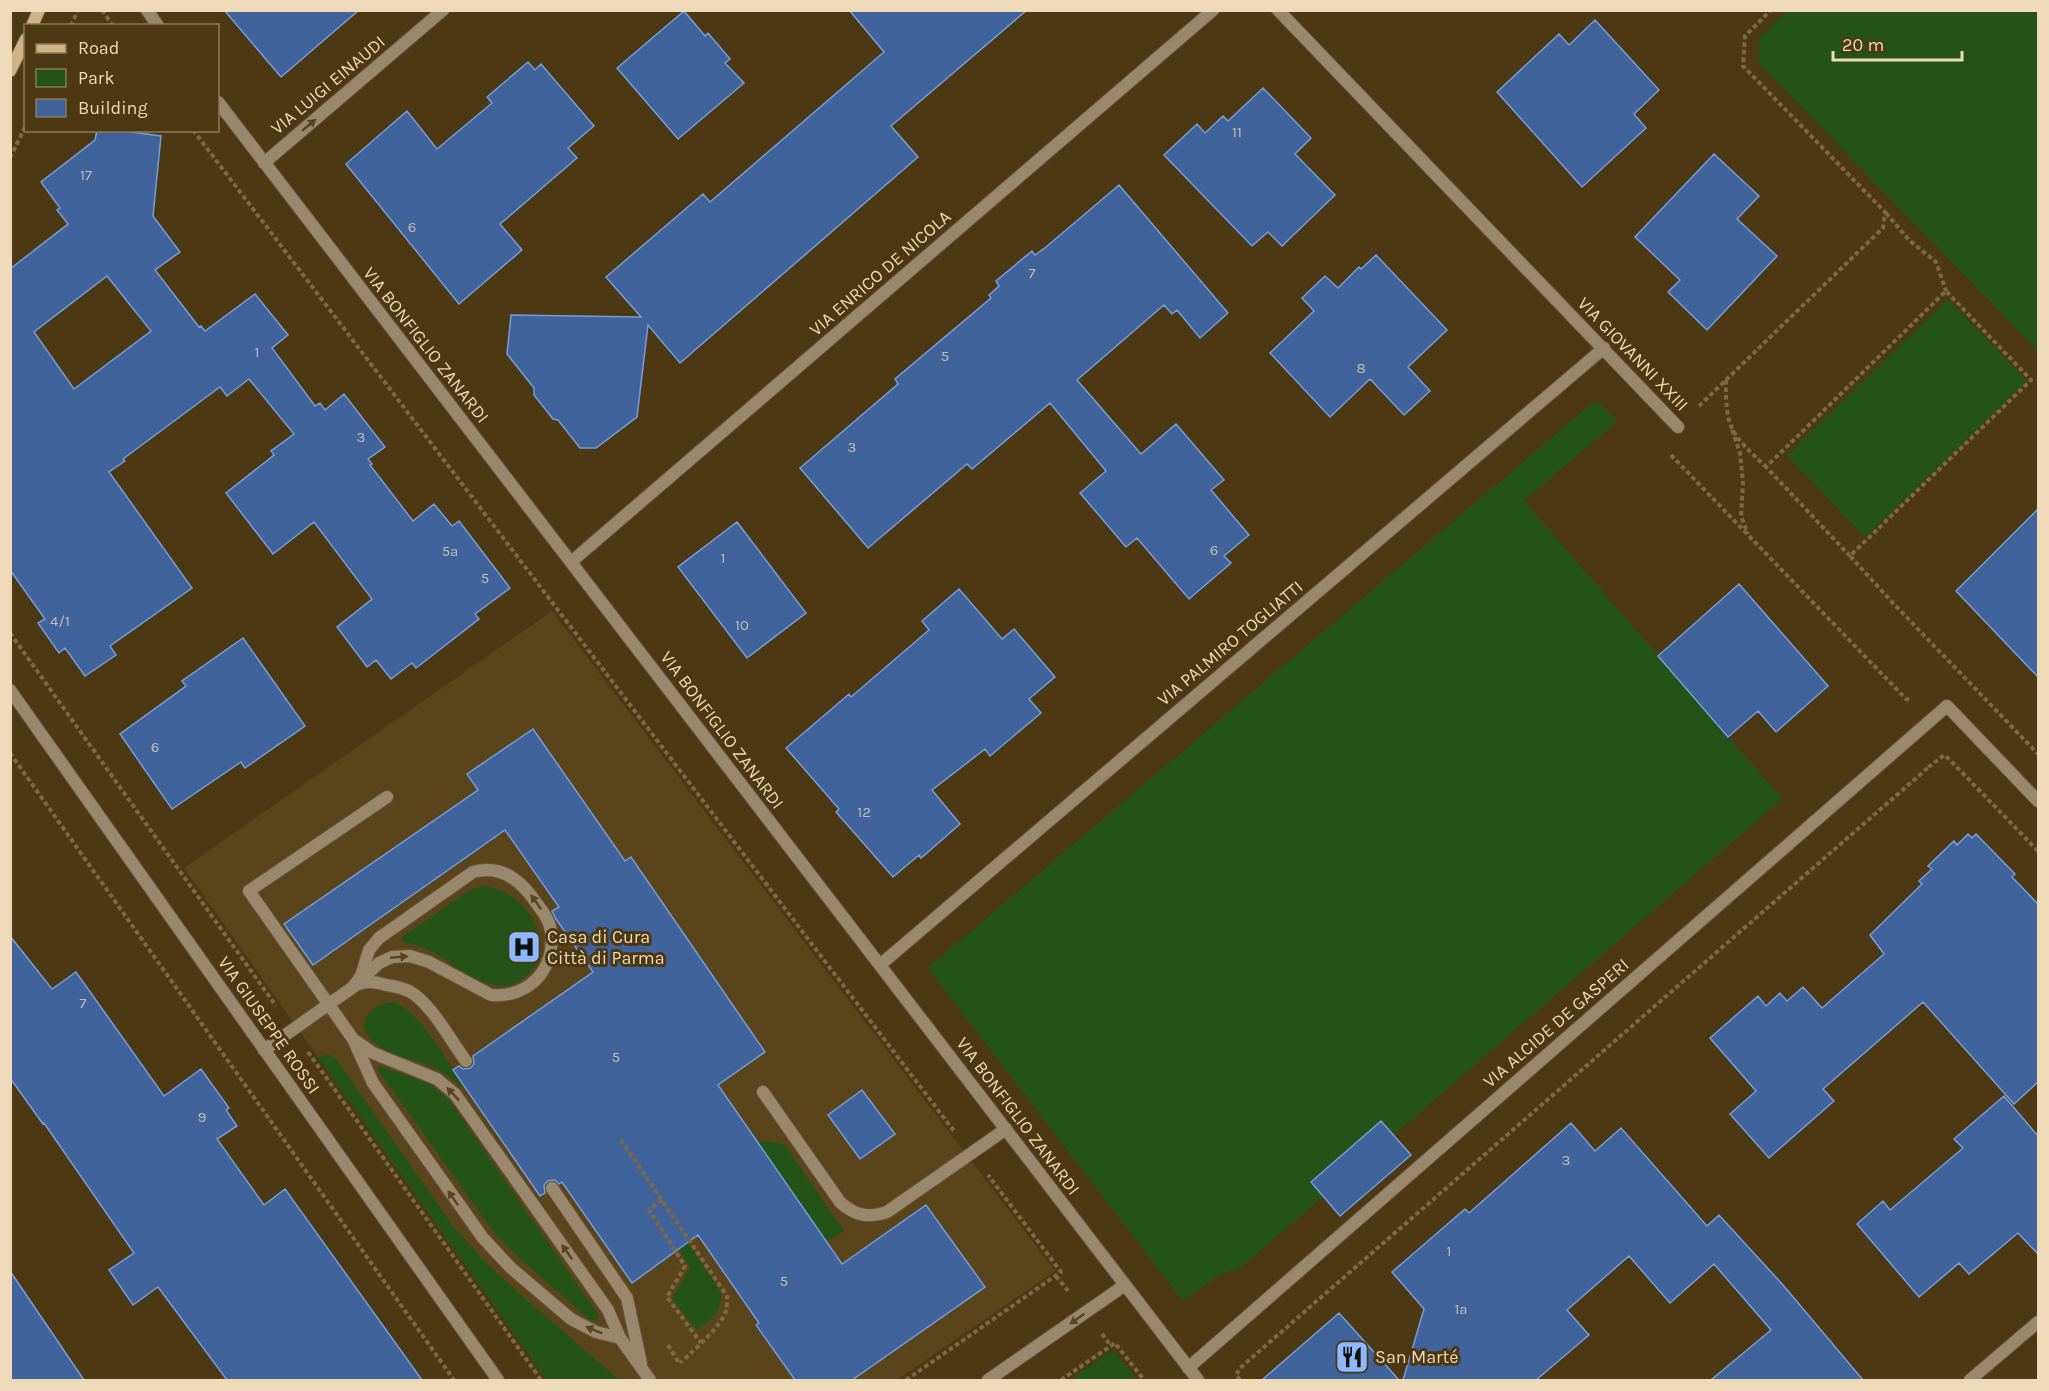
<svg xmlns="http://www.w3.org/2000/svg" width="2049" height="1391" viewBox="0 0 2049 1391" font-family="Karla,sans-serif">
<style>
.built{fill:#5a441b}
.green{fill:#245317}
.building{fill:#41639b;stroke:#779dd8;stroke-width:1.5;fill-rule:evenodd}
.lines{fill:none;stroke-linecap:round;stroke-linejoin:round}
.lane-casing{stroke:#695531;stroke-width:14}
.street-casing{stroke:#695531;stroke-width:14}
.secondary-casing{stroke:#695531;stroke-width:14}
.path{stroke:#7d6945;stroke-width:4;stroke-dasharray:4.5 3;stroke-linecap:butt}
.lane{stroke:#99886d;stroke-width:12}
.street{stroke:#99886d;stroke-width:12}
.secondary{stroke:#ceb387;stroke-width:12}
.oneway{fill:#584420}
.labels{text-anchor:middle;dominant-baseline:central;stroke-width:6;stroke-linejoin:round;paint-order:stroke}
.number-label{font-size:15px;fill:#c3bcb1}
.street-label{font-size:18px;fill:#eed9b8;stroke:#4c3813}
.poi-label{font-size:18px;fill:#eed9b8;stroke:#4c3813;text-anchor:start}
</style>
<rect width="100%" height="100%" fill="#4c3813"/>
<path class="built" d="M552,611L1055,1271L897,1380H547L184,868Z"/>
<path class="green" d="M1787,11H2038V351L1759,63V38Z
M1948,299L2027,381L1865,537L1787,455Z
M1596,400L1617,421L1524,501L1782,799L1239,1269L1220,1274L1183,1301L928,968Z
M481,886C525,887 566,950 521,980C493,999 458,966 434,953C425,948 414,944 404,942L401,938L467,892Z
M393,1002C420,1011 449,1064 465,1088L462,1087C452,1078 443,1071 431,1066C407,1057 373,1054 364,1028C366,1011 377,1004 393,1002Z
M328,1054L336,1059L453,1226L481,1258L512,1287L619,1380H547L318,1057Z
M380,1066L430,1084L449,1100L599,1316L598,1319L595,1321L590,1320L515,1254L496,1235L378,1070V1067Z
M756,1140L784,1144L844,1231L826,1242Z
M662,1205L721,1292C722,1313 712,1318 697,1330L672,1299L690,1267L654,1211Z
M1113,1350L1137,1380H1070Z"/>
<path class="building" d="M224,10H359L281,77Z
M849,10H1027L891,126L918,157L680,363L648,325L637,417L596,448H580L558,420L553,419L534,395V388L507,354L511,315L641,317L606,277L703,194L710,202L884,52Z
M684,11L705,36L708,33L730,59L725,63L744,83L678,139L617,68Z
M1595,20L1659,90L1634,114L1646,128L1582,187L1497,92L1559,34L1569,45Z
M528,62L535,70L541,64L594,126L568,148L577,158L500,224L522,250L459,304L346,164L407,111L437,149L492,103L487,97Z
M1263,88L1311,138L1295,154L1335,195L1282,246L1268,232L1252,246L1164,155L1197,124L1205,133L1223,116L1228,121Z
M97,130H117L161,136L153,216L180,252L155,270L199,327L201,326L205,331L255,294L288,335L272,348L315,406L320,403L325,410L344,394L385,447L368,459L372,464L370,465L413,521L434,504L452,526L459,521L510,588L475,614L479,619L416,668L412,663L391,679L376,660L367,667L337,627L372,599L314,522L273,554L226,493L274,455L271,451L294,434L249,379L227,396L220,387L123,459L125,461L109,472L192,588L110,646L116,655L85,676L65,648L59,653L38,623L45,619L10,570V269L68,224L57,210L60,208L41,182L95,140ZM107,276L151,331L74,389L34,332Z
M1714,154L1759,196L1737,219L1777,256L1707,330L1668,292L1680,280L1635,237Z
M1119,185L1228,313L1200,338L1177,310L1172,314L1164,305L1077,380L1141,454L1176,424L1224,480L1211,490L1249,535L1224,556L1231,563L1189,599L1137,538L1126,547L1080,493L1106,471L1050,403L972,469L967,464L868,548L800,468L898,384L895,379L991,298L989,295L999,286L996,281L1032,251L1035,255L1046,247Z
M1376,255L1447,330L1408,367L1430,391L1404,415L1370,379L1330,417L1270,353L1314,311L1302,298L1325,276L1338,288L1359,267L1361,269Z
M2038,509V677L1956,591Z
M737,522L806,613L747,658L678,567Z
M1739,584L1828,686L1776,732L1758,711L1728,737L1658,656Z
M959,589L1002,639L1014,629L1055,677L1029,699L1041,713L990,756L985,749L932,790L960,824L921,858L919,855L893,877L836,812L839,809L786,748L849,694L851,697L929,630L922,621Z
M243,638L305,726L245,768L241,762L172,809L120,734L186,686L182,681Z
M533,729L625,861L631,857L765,1052L718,1085L842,1264L926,1205L985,1287L852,1380H795L756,1325L759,1323L698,1235L632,1283L562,1182L559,1184L555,1180L548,1181L544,1185L545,1193L540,1196L453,1070L459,1066L463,1069L470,1068L474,1064L473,1056L593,972L556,919L552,911L559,907L505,830L313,965L284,924L478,790L467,774Z
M1968,834L1972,838L1976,834L2015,874L2012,877L2038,904V1082L2014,1104L1923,1002L1823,1089L1834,1101L1769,1158L1730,1114L1756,1091L1710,1038L1758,996L1766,1006L1780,993L1787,1001L1803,987L1822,1008L1884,954L1870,935L1922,884L1919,881L1932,869L1928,866L1954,841L1957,845Z
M10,936L52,989L76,972L164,1096L201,1069L229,1108L226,1110L237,1126L217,1139L264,1205L285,1189L422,1380H227L158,1287L133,1305L109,1270L134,1253L44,1123L43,1124L10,1078Z
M862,1090L895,1134L860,1159L828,1115Z
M2004,1096L2038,1136V1254L2018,1233L1969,1274L1959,1263L1919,1297L1857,1224L1883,1201L1890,1210L1963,1148L1954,1139Z
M1381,1121L1411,1155L1340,1216L1311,1182Z
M1571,1123L1595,1151L1621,1128L1707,1226L1719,1215L1783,1285L1863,1380H1711L1771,1330L1714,1264L1670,1303L1629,1256L1567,1310L1589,1335L1536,1380H1403L1424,1309L1392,1272L1465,1209L1469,1213Z
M10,1271L84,1380H10Z
M1339,1313L1399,1380H1262Z"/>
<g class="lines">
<defs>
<path id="lane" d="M387,797L249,891L353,1039L373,1083L483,1238L511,1268L571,1319L596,1332L620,1338L650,1380
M359,984C368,980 377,982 386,985C394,986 402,988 409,991C432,1004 450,1040 466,1061
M354,1040L373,1053L437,1079L455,1094L608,1310L620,1338
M264,1050L356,985L379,963L392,957L410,956L429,962L491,995C528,998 556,970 551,932C550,921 544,913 537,904C522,881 501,864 473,872L379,938L369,950L361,976L352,988
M763,1092L840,1202C855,1216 868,1218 887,1212L1006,1129
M552,1188L627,1298L641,1363"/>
<path id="street" d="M147,10L158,26
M1278,10L1678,427
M218,102L1198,1380
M264,163L443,10
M571,562L1213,10
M10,690L498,1380
M880,965L1604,348
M1188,1368L1947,706L2038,801
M988,1380L1125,1285
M1970,1380L2038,1322"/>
<path id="secondary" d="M32,26L39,10
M10,71L26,39"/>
</defs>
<use href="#lane" class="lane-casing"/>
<use href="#street" class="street-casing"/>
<use href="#secondary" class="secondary-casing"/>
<path class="path" d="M102,10L113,26
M71,26L78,10
M193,130L954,1131
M10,158L26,125
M1886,213L1909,240L1936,262L1946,291
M1726,380C1725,430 1732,434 1766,467
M1699,406L1883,228L1885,212L1743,66L1745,36L1771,10
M1732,430L1740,453L1743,483L1741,516L1748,534
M1671,455L1906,699L1910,700
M1850,556L1766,467L1946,291L2031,380L1850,556L1892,602L2038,754
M10,633L276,1006
M10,753L454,1380
M1929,764L1930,766L1944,755L1949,759L2038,851
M308,1052L541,1380
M621,1140L727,1296C727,1301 727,1307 726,1311C719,1329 694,1350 680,1363
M662,1200L649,1210L685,1266L667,1297L701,1343
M1056,1276L1068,1291
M1102,1334L1111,1346
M668,1345L679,1363
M906,1380L1061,1272L988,1175
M1061,1380L1115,1343L1144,1380
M1240,1380L1236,1375L1240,1368L1930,766"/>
<use href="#lane" class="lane"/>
<use href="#street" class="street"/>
<use href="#secondary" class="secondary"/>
</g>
<defs><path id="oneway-solid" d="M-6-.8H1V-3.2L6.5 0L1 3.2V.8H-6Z" transform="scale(1.5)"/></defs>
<g class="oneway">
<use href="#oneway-solid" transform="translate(309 125) rotate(-40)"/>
<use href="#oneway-solid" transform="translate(536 902) rotate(-125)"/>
<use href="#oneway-solid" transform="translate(399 957) rotate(-5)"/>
<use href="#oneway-solid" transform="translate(453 1094) rotate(-133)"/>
<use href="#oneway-solid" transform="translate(453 1198) rotate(-125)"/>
<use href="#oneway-solid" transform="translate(567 1252) rotate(-125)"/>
<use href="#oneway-solid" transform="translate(1077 1319) rotate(145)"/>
<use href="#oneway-solid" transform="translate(594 1330) rotate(-158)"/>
</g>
<defs>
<symbol id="hospital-square" viewBox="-11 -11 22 22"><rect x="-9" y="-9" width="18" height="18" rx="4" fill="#8eb9fd" stroke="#4c3813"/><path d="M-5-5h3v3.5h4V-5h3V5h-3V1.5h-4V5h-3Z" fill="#111"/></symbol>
<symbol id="restaurant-square" viewBox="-11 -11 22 22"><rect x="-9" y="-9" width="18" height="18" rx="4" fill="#8eb9fd" stroke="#4c3813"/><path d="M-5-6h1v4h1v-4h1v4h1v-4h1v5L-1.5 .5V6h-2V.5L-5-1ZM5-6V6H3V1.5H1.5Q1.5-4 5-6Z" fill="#111"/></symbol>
</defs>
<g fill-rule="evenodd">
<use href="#hospital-square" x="505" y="928" width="38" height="38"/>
<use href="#restaurant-square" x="1333" y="1338" width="38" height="38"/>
</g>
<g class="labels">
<g class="number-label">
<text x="1237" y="132">11</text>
<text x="86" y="175">17</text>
<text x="412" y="227">6</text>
<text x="1032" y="273">7</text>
<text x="257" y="352">1</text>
<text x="945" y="356">5</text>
<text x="1361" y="368">8</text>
<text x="361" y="437">3</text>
<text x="852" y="447">3</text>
<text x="1214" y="550">6</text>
<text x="450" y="551">5a</text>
<text x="723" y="558">1</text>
<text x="485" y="578">5</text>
<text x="60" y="621">4/1</text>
<text x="742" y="625">10</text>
<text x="155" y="747">6</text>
<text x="864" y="812">12</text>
<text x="83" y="1003">7</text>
<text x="616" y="1057">5</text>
<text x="202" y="1117">9</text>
<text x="1566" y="1160">3</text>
<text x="1449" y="1251">1</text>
<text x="784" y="1281">5</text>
<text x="1461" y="1309">1a</text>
</g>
<g class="street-label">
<text transform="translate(328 85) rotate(-40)">VIA LUIGI EINAUDI</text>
<text transform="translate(880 273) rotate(-41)">VIA ENRICO DE NICOLA</text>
<text transform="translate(426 345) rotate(52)">VIA BONFIGLIO ZANARDI</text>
<text transform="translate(1633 354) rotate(46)">VIA GIOVANNI XXIII</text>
<text transform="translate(1230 643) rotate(-40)">VIA PALMIRO TOGLIATTI</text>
<text transform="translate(722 730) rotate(53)">VIA BONFIGLIO ZANARDI</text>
<text transform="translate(1556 1023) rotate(-41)">VIA ALCIDE DE GASPERI</text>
<text transform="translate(269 1025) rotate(55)">VIA GIUSEPPE ROSSI</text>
<text transform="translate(1018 1116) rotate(53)">VIA BONFIGLIO ZANARDI</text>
</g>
<g class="poi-label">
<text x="547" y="937">Casa di Cura<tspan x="547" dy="21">Città di Parma</tspan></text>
<text x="1375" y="1357">San Marté</text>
</g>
</g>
<rect width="2049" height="1391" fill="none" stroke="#eed9b8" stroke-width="24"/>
<rect x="24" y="24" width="195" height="108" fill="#4c3813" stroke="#8d7855" stroke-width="1.5"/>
<rect x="36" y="44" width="30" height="9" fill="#ceb387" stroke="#8d7855" stroke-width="1.5"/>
<text x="78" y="54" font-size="18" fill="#eed9b8">Road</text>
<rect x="36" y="69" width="30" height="18" fill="#245317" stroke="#8d7855" stroke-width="1.5"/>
<text x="78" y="84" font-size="18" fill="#eed9b8">Park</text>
<rect x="36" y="99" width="30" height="18" fill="#41639b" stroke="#8d7855" stroke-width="1.5"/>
<text x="78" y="114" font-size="18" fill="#eed9b8">Building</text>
<path d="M1833 51v9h129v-9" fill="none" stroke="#eed9b8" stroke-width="3"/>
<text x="1842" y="51" font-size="18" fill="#eed9b8" stroke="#4c3813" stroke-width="4.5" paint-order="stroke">20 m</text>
</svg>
